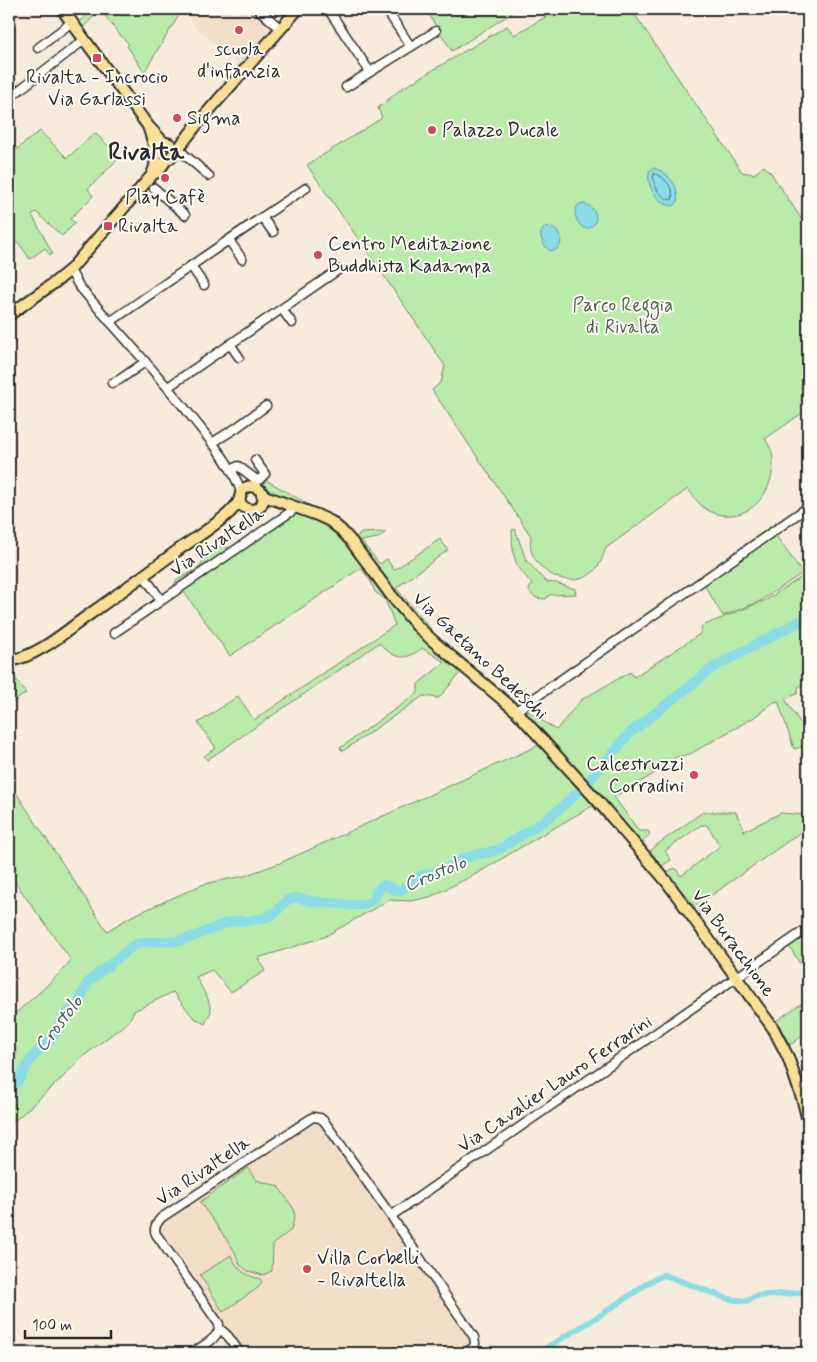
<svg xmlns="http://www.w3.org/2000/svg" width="817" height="1362" viewBox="0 0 817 1362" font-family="Mynerve,sans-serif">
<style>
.built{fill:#f3dfc8}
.green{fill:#bbebab;stroke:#738b6b}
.water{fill:#8bdce6;stroke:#65959b}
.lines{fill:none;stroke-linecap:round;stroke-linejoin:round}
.shore{stroke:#517276;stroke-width:1}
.canal{stroke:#8bdce6;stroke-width:6}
.river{stroke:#8bdce6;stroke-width:10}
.minor-casing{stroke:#2b2b2b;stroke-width:11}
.major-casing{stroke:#2b2b2b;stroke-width:14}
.minor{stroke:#fdfcf7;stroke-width:8}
.major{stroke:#fadf96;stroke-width:10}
.poi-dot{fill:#d1495b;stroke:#fdfcf7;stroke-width:2}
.labels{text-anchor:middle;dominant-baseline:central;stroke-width:4;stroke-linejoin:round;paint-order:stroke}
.poi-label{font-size:19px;fill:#2b2b2b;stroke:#fdfcf7;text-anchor:start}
.park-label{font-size:19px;fill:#4f5b4b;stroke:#fdfcf7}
.street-label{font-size:19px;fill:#2b2b2b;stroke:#fdfcf7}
.water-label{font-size:20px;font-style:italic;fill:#486063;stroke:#fdfcf7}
.district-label{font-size:24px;font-weight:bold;fill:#2b2b2b;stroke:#fdfcf7}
</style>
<rect width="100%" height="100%" fill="#f7ebdb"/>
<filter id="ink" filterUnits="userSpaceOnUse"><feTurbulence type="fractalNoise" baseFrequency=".02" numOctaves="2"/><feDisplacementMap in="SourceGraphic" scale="10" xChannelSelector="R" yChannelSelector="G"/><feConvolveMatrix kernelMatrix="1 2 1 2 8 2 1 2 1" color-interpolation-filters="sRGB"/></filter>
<g filter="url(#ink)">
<path class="built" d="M191,9H226L236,17L243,9H251L273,27L239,65L194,25L191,19Z
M311,1114H317L475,1336L468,1353H237L155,1236L158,1218Z"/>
<path class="green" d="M93,9H183L144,72L127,46L129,44L120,35L102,12L93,17L81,30L78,24Z
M425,9H518L452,51Z
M563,9H631L742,172L754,174L764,166L771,173L808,229V409L765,439C769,445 773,452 773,460C774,486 759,511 733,515C722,516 712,514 703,507C697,502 693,495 688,489L606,548C603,556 600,566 593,572C576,588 546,578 535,559C530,552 530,545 531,536L432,390L441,382L445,366L406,308L307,165L382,118L378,108L401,89L507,26L514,35L549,15Z
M40,131L67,158L95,133L120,157L88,189L93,196L70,219L75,223L62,236L36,212L32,215L53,254L50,255L45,248L30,259L18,242L12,245L9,240V155Z
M266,480L327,515L355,538L362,533L386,532L378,538L361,541L380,564L387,559L394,570L440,539L448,550L396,588L434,633L477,670L483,673L476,684L461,672L439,698L423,696L343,751L340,748L418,693V684L445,662L422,648C405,662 394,659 379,643L207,760L204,756L216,748L198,723L238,696L254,720L395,625L385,599L375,592L371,582L361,568L230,656L181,588L171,593L176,581L200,567L203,560L222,544L234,551L292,511L272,500L260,484Z
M515,529L526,560L546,582L556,583L575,589L576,594L549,595L546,599C538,599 533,598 529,590L532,584C513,562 513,560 512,530Z
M772,534L777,537L801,571V574L760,601L723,616L703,583Z
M808,573V684L799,686L797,694L785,699L808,735V745L794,749L778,701L774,702L753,718L690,754L676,757L652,775L614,797L639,831H648L650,834L643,841L646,847L647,857L633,849L592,806L523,846L478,873L430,897L410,901L389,900L324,937L258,958L265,971L231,992L212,970L196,977L208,999L211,1011L205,1024L193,1017L173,992L134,1011L128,1022L81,1058L62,1078L9,1126V1019L41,991L61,972L71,960L9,874V782L107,931L132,916L204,884L244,876L280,863L537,746L543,740L521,711L522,707L556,730L581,700L630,672L634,677L700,634L702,626L766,600Z
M9,670L26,693L9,705Z
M703,812H736L744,831L781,813L808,815V827L695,907L667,872L675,868L681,876L720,846L707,825H701L665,851L671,860L662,866L650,851L658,844Z
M808,928V976L787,943Z
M808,999V1032L790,1045L776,1021Z
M248,1168L256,1180L278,1186L294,1209L295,1216L291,1230L273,1244L272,1271L263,1275L248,1271L240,1265L234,1250L200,1202Z
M231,1255C238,1270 244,1275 260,1279L262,1282L259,1287L223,1312L200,1275Z"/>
<path class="water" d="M654,168C664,171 670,177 675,186C678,192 681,210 668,205C655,201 645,182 650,170Z
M581,203C612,210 587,246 576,218C574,211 576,207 581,203Z
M546,226C577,233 552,268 542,240C539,234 542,230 546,226Z"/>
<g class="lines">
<path class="shore" d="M654,174C665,175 675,190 672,200C661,199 651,184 654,174Z"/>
<path class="canal" d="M538,1353L599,1316L651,1281L664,1275L729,1299L747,1301L756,1296L808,1292"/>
<path class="river" d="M9,1091L21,1077L32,1057L51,1039L64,1016L78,1003L88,982L131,947L137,944L143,942L179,941L195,936L226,923L234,921H248L265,918L276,912L287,900L293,898H299L311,901L350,905H362L371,901L374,899L380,887L384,885L387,886L394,890L400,891L412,881L423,875L444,870L461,860L475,855L494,851L500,849L544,821L561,808L590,780L630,733L714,667L808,617"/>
<defs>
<path id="minor" d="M258,9L281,29
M328,9L370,72
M386,9L411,47
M38,48L72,22
M346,87L436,31
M9,98L84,40
M178,149L209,176
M154,188L185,215
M262,217L273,232
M229,240L242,259
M191,266L204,285
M70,270L79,286C119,333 161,377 198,425C215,446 233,467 241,492
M282,309L292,323
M110,322C175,277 240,231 306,188
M230,344L239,357
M112,383L119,380L145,362
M168,387L338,270
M212,443L236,428L266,406
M231,470L238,466L258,481L265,474L255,460
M144,576L161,600
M114,633L292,511
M516,711L808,507
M391,1216L808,928
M220,1329L228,1336L240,1353
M192,1353C202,1346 221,1338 219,1324L156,1234C153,1228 157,1223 161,1218L313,1117L320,1118L324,1121L391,1216L474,1337L475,1344L473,1348L465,1353"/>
<path id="major" d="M62,9L148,126L163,142L170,144
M155,173L158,172L166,160L170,158L178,149L198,123L298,9
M9,315L54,283L70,270L152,175C160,157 154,145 148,126
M262,495L317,515L330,521L341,530L351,541L391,595L417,626L433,641L516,711L597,800L667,882L773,1028L788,1057L803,1101L808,1121
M9,661C39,656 66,631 90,614C118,594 146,574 174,553C192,540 212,528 229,513C232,510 237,505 239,501C241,497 239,492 245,488C251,484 261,488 263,495C266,511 245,516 239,500"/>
</defs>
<use href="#minor" class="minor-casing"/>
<use href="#major" class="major-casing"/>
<use href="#minor" class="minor"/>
<use href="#major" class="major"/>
</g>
</g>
<g class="poi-dot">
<circle cx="239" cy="30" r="5"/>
<rect x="92" y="53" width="10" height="10" rx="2.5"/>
<circle cx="177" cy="118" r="5"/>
<circle cx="432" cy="130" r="5"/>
<circle cx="165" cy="178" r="5"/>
<rect x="103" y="221" width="10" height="10" rx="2.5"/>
<circle cx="318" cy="255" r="5"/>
<circle cx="694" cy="775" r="5"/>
<circle cx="307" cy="1269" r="5"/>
</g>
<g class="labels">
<g class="poi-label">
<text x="239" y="49" text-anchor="middle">scuola<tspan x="239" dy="22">d'infanzia</tspan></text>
<text x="97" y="77" text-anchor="middle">Rivalta - Incrocio<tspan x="97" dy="22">Via Garlassi</tspan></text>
<text x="187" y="118">Sigma</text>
<text x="442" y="130">Palazzo Ducale</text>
<text x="165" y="197" text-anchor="middle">Play Cafè</text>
<text x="118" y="226">Rivalta</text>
<text x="328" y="244">Centro Meditazione<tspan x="328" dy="22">Buddhista Kadampa</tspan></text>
<text x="684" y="764" text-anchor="end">Calcestruzzi<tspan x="684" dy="22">Corradini</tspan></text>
<text x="317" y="1258">Villa Corbelli<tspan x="317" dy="22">- Rivaltella</tspan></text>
</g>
<g class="park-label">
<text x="623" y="305">Parco Reggia<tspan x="623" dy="22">di Rivalta</tspan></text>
</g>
<g class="street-label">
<text transform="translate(217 542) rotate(-34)">Via Rivaltella</text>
<text transform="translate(480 656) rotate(43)">Via Gaetano Bedeschi</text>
<text transform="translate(733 943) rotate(54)">Via Buracchione</text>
<text transform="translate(555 1084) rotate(-34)">Via Cavalier Lauro Ferrarini</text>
<text transform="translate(203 1171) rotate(-34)">Via Rivaltella</text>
</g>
<g class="water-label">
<text transform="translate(435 874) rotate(-22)">Crostolo</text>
<text transform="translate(59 1024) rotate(-52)">Crostolo</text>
</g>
<g class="district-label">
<text x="146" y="152">Rivalta</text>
</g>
</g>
<rect width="817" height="1362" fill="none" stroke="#fdfcf7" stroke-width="30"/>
<rect x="15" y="15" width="787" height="1332" fill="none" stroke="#2b2b2b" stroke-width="2" filter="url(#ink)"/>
<path d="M25 1330v8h86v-8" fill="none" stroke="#2b2b2b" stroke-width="2.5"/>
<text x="32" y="1330" font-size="15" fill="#2b2b2b" stroke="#fdfcf7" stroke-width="4" paint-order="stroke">100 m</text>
</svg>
